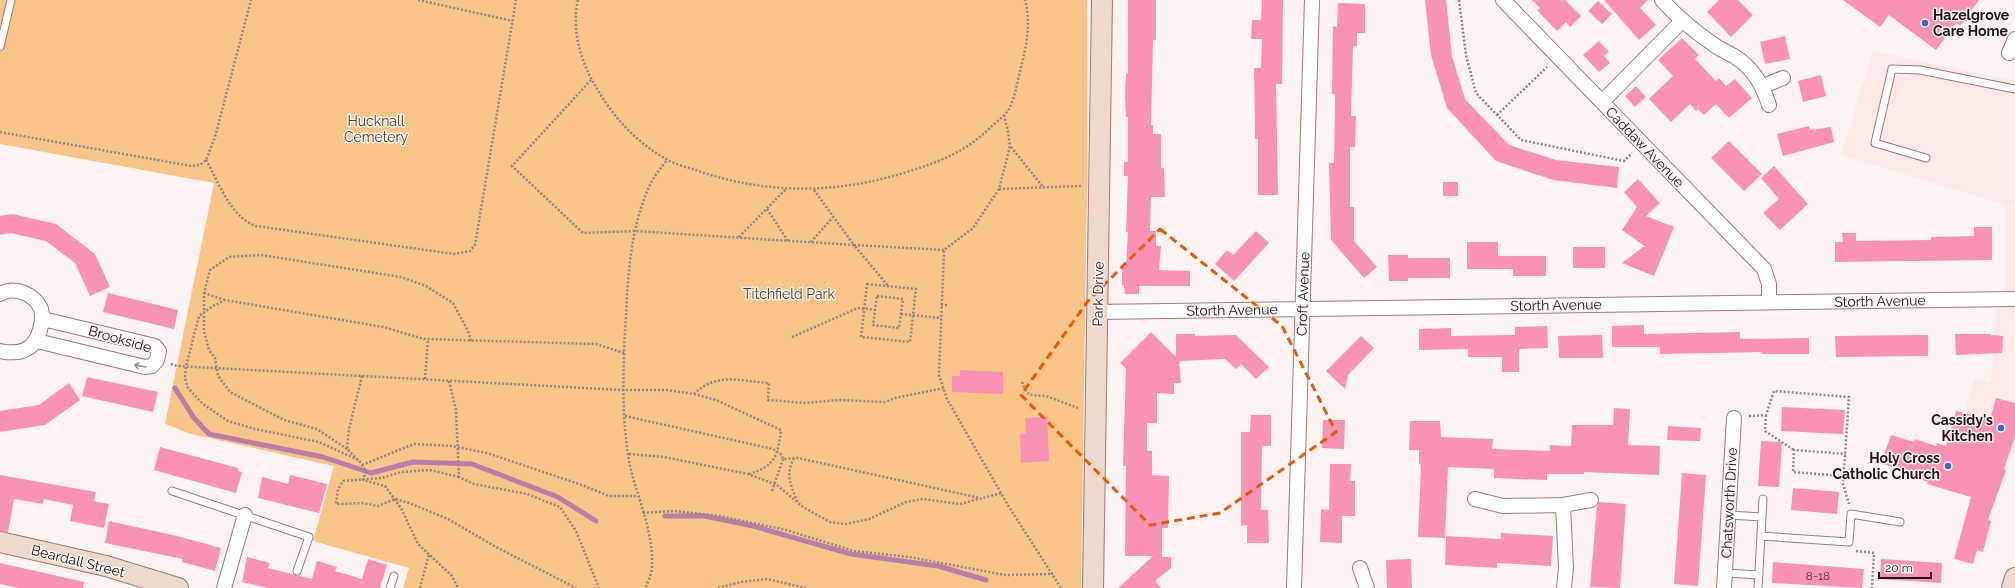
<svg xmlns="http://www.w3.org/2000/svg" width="2015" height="588" viewBox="0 0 2015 588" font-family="Raleway,sans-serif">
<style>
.built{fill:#fee9e7}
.green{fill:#f8c487}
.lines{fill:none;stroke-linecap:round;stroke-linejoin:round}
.stream{stroke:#bb7caa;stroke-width:5}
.building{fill:#f893b5}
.lane-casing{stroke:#9f7977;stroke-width:9}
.street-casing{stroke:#9f7977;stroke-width:16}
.secondary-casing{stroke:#9f7977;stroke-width:22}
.path{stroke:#928786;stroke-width:2.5;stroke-dasharray:2 2;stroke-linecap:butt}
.lane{stroke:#fff;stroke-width:7}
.street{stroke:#fff;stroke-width:14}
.secondary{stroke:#eed9ce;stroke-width:20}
.oneway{stroke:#9c9595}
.marked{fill:none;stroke:#e8590c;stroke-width:3;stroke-dasharray:8 5;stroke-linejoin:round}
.poi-dot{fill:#3468d7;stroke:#fcf4f3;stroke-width:1.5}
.labels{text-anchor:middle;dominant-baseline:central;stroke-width:3;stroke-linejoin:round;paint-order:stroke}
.number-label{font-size:12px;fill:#58333c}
.poi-label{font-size:14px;font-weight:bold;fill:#221313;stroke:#fcf4f3;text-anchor:end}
.park-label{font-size:14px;fill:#573c18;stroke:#fcf4f3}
.street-label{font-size:14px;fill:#221313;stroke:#fcf4f3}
</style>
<rect width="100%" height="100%" fill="#fcf4f3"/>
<path class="built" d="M1873,51L2015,81V453L1958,434L1974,379L1991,383L1997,309H2006V205L1841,155Z"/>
<path class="green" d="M0,0H1087V186L1081,588H403L409,568L313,541L334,466L191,434L165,424L214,183L0,144Z"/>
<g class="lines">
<path class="stream" d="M175,388L194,418L209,434L323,457L371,473L413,462L472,464L558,497L596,521
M665,516H705L753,526L851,554L938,566L986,580"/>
</g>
<path class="building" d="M1128,0H1156V40H1153L1151,125H1153V134H1161V168H1164L1165,197H1151L1150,231H1156V246H1161L1159,270L1190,271V286H1139V294H1125L1124,285H1122V267H1126L1128,232H1126L1128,176H1124V162H1128V117H1126L1125,96L1126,74H1128Z
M1262,0H1283L1282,84H1276L1278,195H1258V139H1255L1254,68H1261L1262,39H1251L1252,20H1261Z
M1425,0H1446L1452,56L1465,99L1509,145L1556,160L1619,167L1617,188L1553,180L1496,161L1447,108L1431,55Z
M1532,0H1565L1581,16L1570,27L1566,22L1557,31L1537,10L1540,8Z
M1604,0H1648L1640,8L1656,25L1639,40Z
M1719,0H1738L1753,15L1731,37L1707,12Z
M1843,0H1979L1960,26L1956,23L1936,50L1889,15L1880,27Z
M1598,1L1612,14L1602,24L1588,11Z
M1338,3L1365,4V33H1357V46H1353L1351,116H1356L1355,147H1350V207H1354V241L1377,267L1364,278L1331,240L1329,163H1334L1335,94H1332L1333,26L1337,27Z
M1785,36L1790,59L1765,64L1760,42Z
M1682,38L1699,55L1695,59L1716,81L1719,78L1726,86L1735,79L1752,98L1729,118L1716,104L1704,115L1698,109L1696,111L1690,104L1671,122L1649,99L1673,76L1658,60Z
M1599,41L1609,52L1604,56L1610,63L1599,72L1583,55Z
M1821,75L1826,96L1803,102L1798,81Z
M1636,86L1646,97L1635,107L1625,96Z
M1809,126L1810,130L1831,127L1834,142L1783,156L1777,134Z
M1729,141L1762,174L1744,191L1711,158Z
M1774,166L1808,204L1780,230L1763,213L1779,199L1761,178Z
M1638,179L1660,203L1646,216L1674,227L1654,276L1622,263L1643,247H1646L1622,230L1637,207L1624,192Z
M1443,182H1458V196H1443Z
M12,214L56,224L95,254L110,287L90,296L75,263L46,241L10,233L0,235V216Z
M1974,227H1992V260L1835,262V242H1843L1842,233H1856V241L1931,240V237L1974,236Z
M1256,231L1269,243L1234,281L1215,264L1227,250L1233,255Z
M1467,242H1498V256H1546V276H1513V269H1467Z
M1573,247H1605V268H1573Z
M1388,255H1408V258H1450V278H1408V281H1389Z
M108,293L178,310L174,329L103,312Z
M1644,325V334L1740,332V339L1809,338V354H1762V352L1660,354V347H1612V326Z
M1547,326L1548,348L1519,349V372H1502V357H1468V349L1419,350V329L1451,328V336L1515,335V327Z
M1151,332L1176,357V334H1195V336L1236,335L1269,367L1256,379L1241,364L1236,369L1225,359L1179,361L1181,383H1174V394L1157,393V423H1147V451H1152V475L1169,476L1168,528H1162V557H1171V568L1155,581L1162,588H1118L1153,556H1125L1126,466H1123L1126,368L1120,363Z
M1955,334H1990V335L2003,336L2002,353L1956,355Z
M1602,335L1603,358H1559L1558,336Z
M1928,335V356L1836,357L1835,336Z
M1361,336L1374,348L1348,375L1345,389L1326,371Z
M960,370L1003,372V394L952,392V376H960Z
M87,377L158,392L153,412L82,396Z
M69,383L80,400L45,425L0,432V411L39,405Z
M1996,398L2015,403V436L2004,469L2006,470L1988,520L1991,521L1983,552L1977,550L1973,564L1954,559L1971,497L1927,484L1928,482L1917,478L1918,476L1881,463L1891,435L1914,442L1915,439L1936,446L1937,443L1946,446L1956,411L1990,420Z
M1782,407L1845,410L1843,434L1781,431Z
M1614,408L1630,409L1628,445L1660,446L1659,475L1584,472V474H1547V480L1494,478V469L1448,467L1445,538L1418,537L1421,465L1419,464V450H1409L1410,421H1440L1441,437L1493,439L1492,449L1550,451V445L1571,446L1572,425H1613Z
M1251,415H1271V446H1262L1261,510H1268L1269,543H1247V525L1241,526V432H1250Z
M1047,417L1049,461L1021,463L1020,434H1026L1025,418Z
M1323,420H1345L1344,449L1322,448Z
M1668,426L1701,428L1700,441L1667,440Z
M1761,441L1782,442L1779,487L1758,486Z
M160,447L238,468V471L242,472L236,493L154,470Z
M1330,464H1351L1350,481H1355V516H1342V543L1320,542L1321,509L1329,510Z
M1682,473L1706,475L1698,586L1674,584Z
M0,475L96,492L94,501L109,504L104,528L70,521L73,505L44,499L43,504L14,499L8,532L0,531Z
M290,475L327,484L319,513L258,498L262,477L288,484Z
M1793,488L1839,492L1837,514L1791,510Z
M1599,502L1626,504L1620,588L1590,587L1597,506Z
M109,521L177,536L221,548L215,571L182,562L183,559L105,543Z
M1501,533L1553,536L1551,566L1497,563V568L1445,565L1446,536L1501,539Z
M247,557L270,563L268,568L312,579L317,561L337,567L335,571L362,579L368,559L387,565L380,588H268L242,582Z
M1411,559L1412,588H1387L1386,560Z
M1881,559L1942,563L1941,583L1880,579Z
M1773,562L1864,569L1862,588L1772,583Z
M0,563L84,582L83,588H18L0,584Z"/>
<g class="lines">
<defs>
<path id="lane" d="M0,47L11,0
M1926,158L1875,143L1892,69L1920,70L2015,89
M172,491L309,537L297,571
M1729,515L1762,517
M1761,536L1849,542L1851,514L1900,522
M1725,573L1759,575
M390,588L394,576
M1758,588L1763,499"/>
<path id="street" d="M1503,0L1764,269L1769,284V302
M1662,0C1677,17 1694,31 1713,44C1719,49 1727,52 1734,56C1753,68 1762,84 1769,105
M2009,53L2015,39
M1763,86L1783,78
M1602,102L1682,21
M0,294C14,286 34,293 41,309C43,316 42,323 40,330C34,351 20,355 0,351
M1097,312L2015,299
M37,341L145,367L152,366L157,360L159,351L155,346L43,319
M1475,499L1503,506L1563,505L1591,500
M1563,505L1566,568L1564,588
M1360,568L1367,588
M224,588L245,515
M1294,588L1312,0
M1724,588L1734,418"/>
<path id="secondary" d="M0,542L106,566L178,588
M1093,588L1102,0
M2012,588L2015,578"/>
</defs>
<use href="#lane" class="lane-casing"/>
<use href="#street" class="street-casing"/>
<use href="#secondary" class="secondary-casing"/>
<path class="path" d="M418,0L513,21
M578,0C571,29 581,63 596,87C613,117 636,142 666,159C675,165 688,167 698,171C769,195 839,194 910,171C942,161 966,151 990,128C996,122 1005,116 1009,109C1015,97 1018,80 1021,67C1027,44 1031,23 1025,0
M1459,0L1466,55L1476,93L1521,140L1624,161L1632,153
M591,80L512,166L583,233L635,231L854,245L889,287
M1004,115L1008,131L1010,146L999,189L1081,186
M1497,115L1547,67
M0,132L191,166L200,165L206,160L215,137L251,0
M1011,147L1043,187
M206,160C219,182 230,217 256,226L454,254L470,251L475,245L516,0
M999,189L973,228L944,250L939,375L947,399L1009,507L1061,588
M814,190L854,245L944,250
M767,209L788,241
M739,237L786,189
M811,242L833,217
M867,284L916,289L910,342L861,337Z
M204,293L225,300
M877,296L903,299L899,328L873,325Z
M941,305H948
M901,314L941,318
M792,337L858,308L876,310
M171,364L177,366L622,390H667L694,394C716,372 740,381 769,383L768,400L805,403L839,400L885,402L895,398L944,388
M362,376L349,429L347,449L360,462L366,471L363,480L385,486L401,508L418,544L452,576L458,588
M425,379L428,339
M449,381L456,410L459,477L474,484L527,494L560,507L576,531L599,588
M1022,382L1026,391L1030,395L1046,396L1078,408
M694,394L716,400L781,430C778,456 775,466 749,474
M1766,415L1765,431L1794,450
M625,416L773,449L782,455L783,459L798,458L980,498
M1749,416L1766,415L1774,391L1849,397L1843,484L1849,504
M347,449L317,429L284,420L230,392L218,376L215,358L209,350L204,331V293L210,270L229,257L261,255L401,277L426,286L453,303L468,331L471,341
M629,454L664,457L748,474L777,485L803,507L830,522L846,524L869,519L906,502L923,499L960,504L1002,493
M794,458C785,475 791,486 798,503
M358,460L319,442L255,429L228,421L203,404L188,388L185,378L186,366L199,316L213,306L225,300L383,327L424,339L596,344L624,353
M362,465L414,444L452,446L487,453L582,485L609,496H637
M1844,476L1793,472L1794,450L1846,454
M459,477L430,470L401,472L382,478L343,481L338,489L336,504L363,503L378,506L395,499L409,503L448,519L496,547L576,588
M772,491L783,459
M643,513L674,511L720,516L786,530L854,551L909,557L1005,575L1053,574
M1856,551L1874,553L1872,588
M646,587C648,581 652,574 652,567C654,531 636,496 629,461C621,413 623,364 626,316C628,272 631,226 650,185C654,176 661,168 667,160
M420,588L429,554
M718,588L741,582L767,579L806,588"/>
<use href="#lane" class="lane"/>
<use href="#street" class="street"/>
<use href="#secondary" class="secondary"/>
</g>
<defs><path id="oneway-shaft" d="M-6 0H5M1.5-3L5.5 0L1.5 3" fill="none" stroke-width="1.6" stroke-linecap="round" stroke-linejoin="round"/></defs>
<use class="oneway" href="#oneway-shaft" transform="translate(140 366) rotate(-170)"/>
<path class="marked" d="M1160,229L1282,326L1336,432L1220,513L1150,525L1021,395L1088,301Z"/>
<g class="poi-dot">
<circle cx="1925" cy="23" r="4"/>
<circle cx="2001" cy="428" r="4"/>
<circle cx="1948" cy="466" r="4"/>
</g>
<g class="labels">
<g class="number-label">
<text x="1818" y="576">8-18</text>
</g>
<g class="poi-label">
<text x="1933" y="15" text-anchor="start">Hazelgrove<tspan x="1933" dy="16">Care Home</tspan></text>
<text x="1993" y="420">Cassidy's<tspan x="1993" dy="16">Kitchen</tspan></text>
<text x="1940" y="458">Holy Cross<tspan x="1940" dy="16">Catholic Church</tspan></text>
</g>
<g class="park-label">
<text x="376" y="121">Hucknall<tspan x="376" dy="16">Cemetery</tspan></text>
<text x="789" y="294">Titchfield Park</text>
</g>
<g class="street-label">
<text transform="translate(1645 147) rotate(46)">Caddaw Avenue</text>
<text transform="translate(1098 294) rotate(-89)">Park Drive</text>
<text transform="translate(1303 294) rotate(-88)">Croft Avenue</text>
<text transform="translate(1880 301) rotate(-1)">Storth Avenue</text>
<text transform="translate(1556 305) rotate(-1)">Storth Avenue</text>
<text transform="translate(1232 310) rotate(-1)">Storth Avenue</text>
<text transform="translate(120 339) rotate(16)">Brookside</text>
<text transform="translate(1729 503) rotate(-87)">Chatsworth Drive</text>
<text transform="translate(78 561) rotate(14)">Beardall Street</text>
</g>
</g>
<path d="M1879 572v6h52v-6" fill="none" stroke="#221313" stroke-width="2"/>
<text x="1885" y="572" font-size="12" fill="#221313" stroke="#fcf4f3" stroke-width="3" paint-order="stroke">20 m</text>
</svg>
